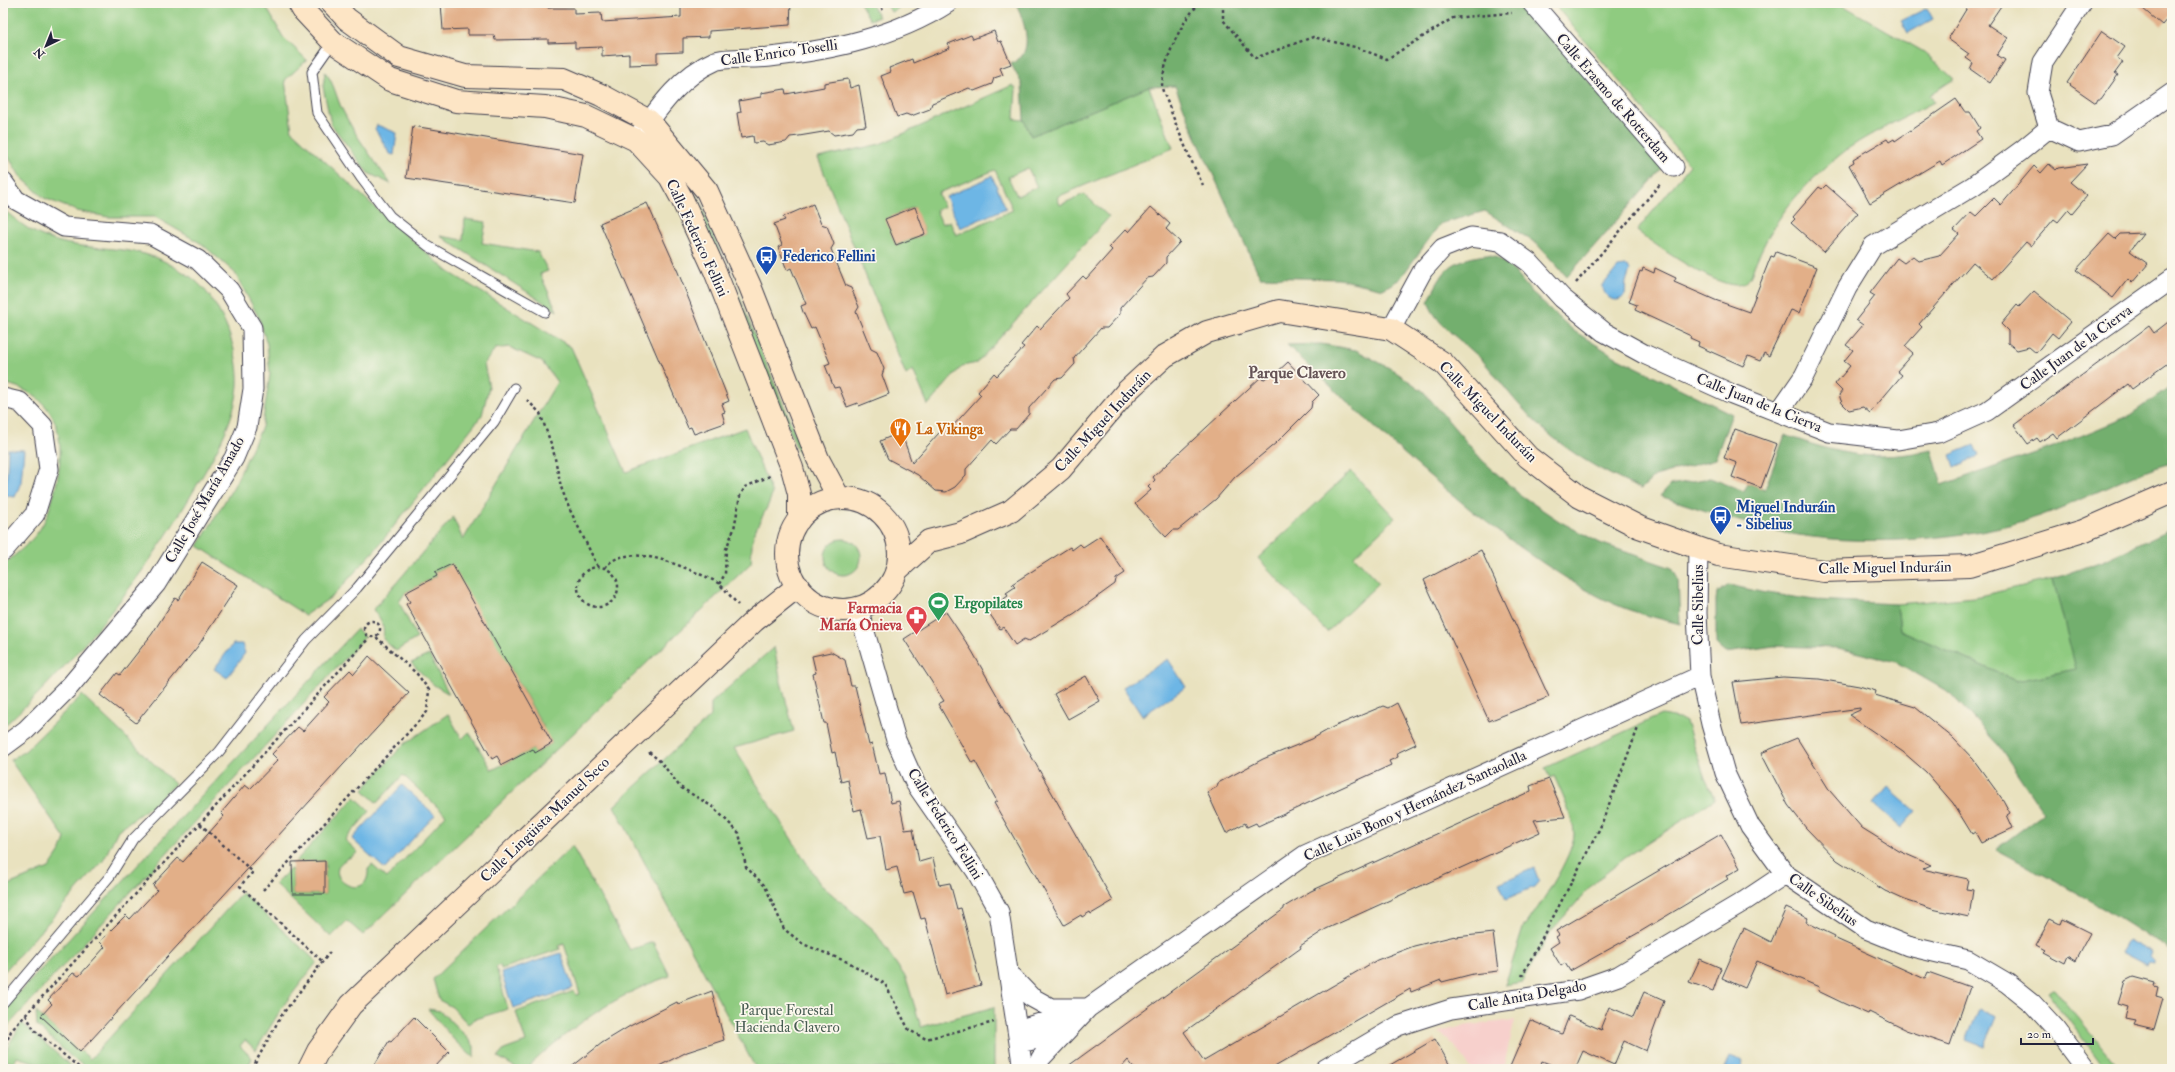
<svg xmlns="http://www.w3.org/2000/svg" width="2175" height="1072" viewBox="0 0 2175 1072" font-family="'IM FELL Double Pica',serif">
<style>
.built{fill:#f7d0cc}
.green{fill:#8fcb80;stroke:#58765e;fill-rule:evenodd}
.forest{fill:#73af6e;stroke:#4a6854}
.water{fill:#6db6e5;stroke:#486c90}
.building{fill:#e2af88}
.lines{fill:none;stroke-linecap:round;stroke-linejoin:round}
.lane-casing{stroke:#403f4f;stroke-width:11}
.street-casing{stroke:#403f4f;stroke-width:21}
.secondary-casing{stroke:#403f4f;stroke-width:24}
.path{stroke:#403f4f;stroke-width:2.5;stroke-dasharray:3 3;stroke-linecap:butt}
.lane{stroke:#fff;stroke-width:9}
.street{stroke:#fff;stroke-width:19}
.secondary{stroke:#fde5c5;stroke-width:22}
.labels{text-anchor:middle;dominant-baseline:central;stroke-width:3.5;stroke-linejoin:round;paint-order:stroke}
.street-label{font-size:15px;fill:#22223b;stroke:#fbf7ec}
.transit-label{font-size:15px;font-weight:bold;fill:#164399;stroke:#fbf7ec;text-anchor:start}
.food-label{font-size:15px;font-weight:bold;fill:#c56008;stroke:#fbf7ec;text-anchor:start}
.leisure-label{font-size:15px;font-weight:bold;fill:#27864d;stroke:#fbf7ec;text-anchor:start}
.health-label{font-size:15px;font-weight:bold;fill:#be3a42;stroke:#fbf7ec;text-anchor:end}
.park-label{font-size:15px;fill:#485d53;stroke:#fbf7ec}
.neighbourhood-label{font-size:16px;font-weight:bold;fill:#655356;stroke:#fbf7ec}
</style>
<rect width="100%" height="100%" fill="#fbf7ec"/>
<filter id="ink" filterUnits="userSpaceOnUse"><feTurbulence type="fractalNoise" baseFrequency=".025" numOctaves="2"/><feDisplacementMap in="SourceGraphic" scale="8" xChannelSelector="R" yChannelSelector="G"/><feConvolveMatrix kernelMatrix="1 2 1 2 8 2 1 2 1" color-interpolation-filters="sRGB"/></filter>
<filter id="wash" filterUnits="userSpaceOnUse"><feTurbulence type="fractalNoise" baseFrequency=".012" numOctaves="4" result="noise"/><feDisplacementMap in="SourceGraphic" scale="16" xChannelSelector="R" yChannelSelector="G"/><feGaussianBlur stdDeviation="0.9" result="paint"/><feColorMatrix in="noise" values="0 0 0 0 0 0 0 0 0 0 0 0 0 0 0 0 0 1.4 0 .05"/><feComposite in="paint" operator="in"/></filter>
<g filter="url(#wash)">
<rect width="100%" height="100%" fill="#e9e2bf"/>
<path class="built" d="M1515,1020L1503,1069H1471L1458,1050L1439,1032L1469,1025Z"/>
<path class="green" d="M10,3H264L283,37L307,60L285,80L292,131L390,221L449,272L571,347L626,472L745,428L772,493C769,508 759,520 754,534C751,543 752,554 751,563L363,935L347,921L331,937L275,884L290,869L293,871V894H325V862H295L355,797L370,811L345,840L358,852C353,857 347,858 342,862C323,881 370,903 368,869L372,865L387,878L446,815L403,775L377,803L363,790L402,746L448,714L462,739L469,732L492,770L533,749L536,753L552,743L549,738L545,742L543,726L509,666L504,668L448,569L453,566L452,564L435,572L437,576L405,593L399,602L417,638L396,651L383,639C385,627 382,619 373,610L453,517L463,540L557,382L542,362L509,347L495,349L484,364L489,387L482,415L375,550L333,596L305,615L198,546L234,486L262,427L270,374L267,344L259,318L235,273L202,244L155,217H108L77,211L44,198L20,176L3,148V11Z
M860,3H871L879,17L870,20Z
M886,3H896L899,8L891,12Z
M1553,3H1839L1924,52L1954,79L1930,95L1934,102C1908,116 1874,131 1849,148C1829,163 1810,181 1794,199C1777,219 1765,241 1755,264C1752,272 1751,280 1743,284C1722,293 1654,244 1637,231L1690,165Z
M325,72C335,84 336,98 343,111C356,137 374,160 391,184L368,173L331,124L323,87Z
M1013,85L1016,89L1014,119L1024,120L1031,136L1149,87L1173,148L1057,197L1060,205L1084,194L1109,217L977,363L962,366L928,405L913,370L906,375L818,158L880,144ZM1028,168L1037,187L1017,196L1008,177ZM995,170L1013,210L956,235L950,221L942,224L936,210L944,207L938,193ZM914,207L925,234L896,245L886,219Z
M685,180L699,200L802,450L798,451L695,202L682,183Z
M3,208C8,214 14,218 20,223C70,261 124,236 173,266C181,271 191,276 198,283C222,305 240,353 238,385C235,420 215,455 197,485C145,576 81,656 3,727V565C17,553 34,541 43,524C49,513 53,499 56,486C67,437 58,395 3,383Z
M465,219L486,222L482,243L538,252L548,271L540,274L557,311L440,236L463,240Z
M1351,471L1395,518L1354,556L1379,583L1327,632L1258,558Z
M825 557a18 18 0 1 1 36 0a18 18 0 1 1-36 0Z
M2053,579L2077,669L2017,681L1900,630L1897,604L1975,597Z
M357,629L365,637L7,1027L3,1037V1011L5,1008Z
M774,647L781,682L794,731L734,748L820,884L874,930L890,955L906,978L921,1027L994,1007V1069H753L755,1067L614,806L711,716V703Z
M429,655L449,694L434,685L411,663Z
M82,695L175,784L151,806L118,830L103,861L3,973V887L49,868L61,850L65,838L10,760L25,751Z
M1661,715L1679,718L1686,722L1705,778L1715,799L1625,858L1596,881L1551,931L1522,982L1505,985L1524,925H1526C1539,906 1573,857 1574,834C1574,819 1560,789 1554,776L1550,778L1545,768Z
M572,846L630,950L653,942L670,976C615,994 567,1030 526,1069H518L498,1057L504,1050L526,1042L516,1012L574,991L576,995L580,994L564,944L559,946L560,949L501,969L500,965L496,967L508,1009L475,1019L468,1024L452,1007L439,1000L433,979Z
M242,893L317,962L283,1006L256,1050L245,1040L240,1046L252,1058L247,1069H90L75,1060L37,1026L36,1012L90,1059Z
M2054,988L2120,1069H2105L2048,992Z
M428,1009L440,1011L462,1032L474,1046V1058L455,1041Z
M22,1023L72,1067V1069H57L17,1057L14,1063L3,1060L9,1044Z"/>
<path class="forest" d="M1016,3H1523L1663,168L1567,277L1537,244L1485,211L1440,224L1400,279L1383,289L1339,279L1260,277L1195,135L1175,86L1149,87L1031,136L1024,120L1022,84L1011,64C1014,62 1019,59 1022,56C1032,40 1022,18 1016,3Z
M1485,255L1498,258L1515,272L1532,293L1574,331L1616,357L1732,414L1715,459L1655,476L1641,489C1598,470 1558,447 1526,412C1510,396 1498,378 1483,361C1465,342 1438,328 1428,302C1444,269 1448,261 1485,255Z
M1321,344L1356,350L1393,370L1423,391L1482,460L1519,494L1559,521L1600,543L1672,568L1678,579L1680,624C1658,618 1634,613 1614,604C1573,585 1536,559 1501,533C1424,476 1356,410 1287,345Z
M2172,386V463C2126,475 2085,500 2040,516C1966,541 1858,548 1782,532C1741,523 1700,509 1660,496L1670,485L1710,478L1744,491L1748,483L1765,489L1785,435C1841,455 1873,462 1932,450L1942,485L2059,445L2131,415Z
M2172,529V951L2104,908L1996,849L2044,813L1999,746L1950,693L1896,662L1838,648L1774,646L1726,653L1716,644V600L1717,593L1729,585L1761,592L1814,600L1897,604L1900,630L2017,681L2076,669L2053,579L2103,561Z"/>
<path class="water" d="M1927,8L1933,19L1908,33L1901,21Z
M377,125L397,133L394,155L390,154L375,129Z
M992,176L1006,208L960,228L946,197Z
M1626,266L1630,270L1626,282L1625,295C1617,306 1602,297 1603,285L1618,267Z
M1974,445L1979,456L1954,467L1950,455Z
M8,449L24,450L21,482L15,497L6,496Z
M233,644H242L245,653L227,678L214,669Z
M1168,659L1186,687L1142,716L1123,687Z
M402,785L435,815L385,869L352,839Z
M1888,787L1916,811L1901,828L1874,804Z
M1534,868L1539,881L1534,887L1506,899L1499,883Z
M2128,940L2152,953L2150,957L2153,960V963L2148,962L2146,965L2121,952Z
M561,953L573,988L513,1008L501,973Z
M1979,1008L1997,1016L1984,1047L1966,1040Z
M1730,1056L1743,1061L1741,1069H1725Z"/>
<g id="blocks">
<path class="building" d="M441,3H494V5H547L548,8H574V14L601,13L602,22L681,17V3H791L790,25L709,31V37L683,38V52L657,53V64L629,65V54L602,56V47L575,48V42L548,43V39L495,40L494,35H468V29L443,30Z
M1970,3H2003L1988,25L2008,38L1997,55L2005,60L1990,83L1970,69L1973,63L1966,58L1969,54L1948,39Z
M2136,3H2172V13L2162,25Z
M994,31L998,42L1001,41L1011,64L1000,68L1003,75L994,78L992,84L974,91L969,88L940,100L932,103L930,109L911,116L906,114L897,117L881,76L891,72L889,68L912,59L913,63L950,48L948,44L971,35L973,39Z
M2102,31L2125,47L2117,58L2123,62L2115,73L2118,75L2101,99H2098L2096,103L2067,83Z
M848,79L850,88L859,85L866,126L857,127L853,132L834,135L829,131L799,136L790,137L786,142L768,145L763,142L754,143L753,136L741,138L737,113L741,112L739,101L761,97V93L785,89L786,94L824,87V83Z
M1956,99L1965,112H1970L1980,128L1976,131L1981,139L1942,165L1940,161L1870,203L1849,165L1854,162L1853,159L1887,139L1889,142L1894,139L1895,141Z
M413,126L583,154L575,203L406,178Z
M2049,164L2056,170L2058,168L2087,164L2070,182L2087,196L2072,214L2068,210L2058,222L2054,219L2031,246L2026,242L1993,279L1973,262L1919,324L1922,327L1905,346L1913,353L1897,371L1902,375L1870,413L1863,407L1849,410L1842,403L1839,395L1842,391L1835,384L1850,366L1844,361L1853,350L1846,345L1863,325L1856,320L1875,296L1870,293L1897,258L1904,263L1913,256L1919,261L1939,256L1959,234L1954,230L1971,212L1976,216L1994,198L2001,205L2034,166L2041,173Z
M1826,185L1858,213L1824,252L1791,223L1795,219L1793,217L1819,187L1822,189Z
M647,203L678,272L729,401L722,404L725,412L722,413L725,423L694,434L691,427L688,428L600,223Z
M813,204L821,224L827,226L834,244L831,249L846,286L851,288L859,307L856,312L871,349L877,352L884,369L882,375L889,394L859,406L858,403L847,407L839,387L834,388L825,365L830,363L815,327L811,329L803,312L801,306L806,304L791,268L787,270L778,247L782,245L774,224L785,220L783,217Z
M915,207L925,234L896,245L885,219Z
M1151,207L1170,224L1166,229L1180,242L1166,257V263L1153,277L1147,278L1120,308V314L1107,328H1101L1074,358L1075,364L1062,378L1055,379L1029,408V414L1016,429H1010L996,444L992,440L966,469V475L955,487L946,492L936,491L918,475L888,459L880,441L901,432L912,463L947,424L951,428L981,395L978,392L994,373L997,376L1024,347L1021,345L1037,326L1040,329L1069,298L1066,294L1083,276L1086,279L1112,250L1109,247L1126,229L1129,232Z
M2144,233L2130,251L2148,264L2132,283L2128,279L2113,298L2076,270L2109,234L2115,239L2120,234Z
M1776,252L1817,267L1799,313L1791,310L1769,356L1764,353L1760,361L1748,356L1743,366L1698,346L1699,342L1690,338L1691,336L1635,310L1637,305L1629,302L1640,271L1642,272L1643,268L1654,273L1655,268L1676,278L1674,282L1715,300L1749,312L1771,256L1774,257Z
M2034,291L2071,322L2058,338L2052,333L2036,353L2029,347L2017,350L2008,343V331L2001,324L2017,305L2019,307Z
M2172,319V360L2132,389L2128,384L2057,438L2053,433L2040,442L2037,438L2028,444L2014,425L2149,326L2154,333Z
M1288,362L1319,395L1312,402L1311,408L1276,443L1235,477L1216,499L1178,530H1173L1166,537L1135,504L1151,490L1148,487L1155,480L1153,477L1261,377L1263,380L1271,374L1273,376Z
M1735,429L1777,444L1761,488L1732,477L1737,463L1724,458Z
M1100,536L1125,573L1116,579L1115,584L1075,613L1029,641L1024,639L1015,645L1003,627L1000,629L987,610L1008,596L1006,593L1015,587L1012,584L1070,547L1072,550L1080,544L1083,547Z
M1481,550L1549,697L1489,721L1424,580Z
M202,562L238,585L198,646L136,723L100,695L117,673L120,675L152,634L175,598L178,600Z
M452,564L552,743L535,753L533,749L502,765L497,756L492,759L406,604L410,602L405,593L437,576L435,572Z
M946,612L972,651L1113,901L1091,914L1090,912L1082,917L1081,915L1064,925L994,803L997,801L975,761L972,763L938,704L944,701L904,639Z
M831,652L845,660L851,686H855L869,745L872,744L879,774L885,773L891,803L899,801L905,830L913,829L919,862L933,858L939,885L950,883L957,909L961,908L981,985L945,995L925,918L921,919L913,892L904,894L897,867L886,870L880,836L868,838L861,809L854,811L848,780L841,782L835,752L832,753L826,723H824L813,674L816,673L812,656Z
M369,656L409,693L80,1052L41,1016L52,1004L48,1000L73,973L79,976L105,947L100,942L107,934L126,915L130,919L157,890L153,885L178,858L183,862L224,816L221,813L245,785L250,789L278,760L272,754L298,727L303,731L329,702L324,697L350,670L354,674Z
M1086,676L1100,701L1068,719L1054,694Z
M1783,677L1819,679L1859,686L1876,691L1875,695L1915,707L1953,738L1973,759L2003,800L2010,813L2007,815L2013,828L1981,843L1975,832L1972,834L1953,803L1926,772L1903,752L1849,715L1860,710V708L1741,725L1733,682Z
M1397,703L1416,744L1397,753L1398,757L1389,761L1391,765L1258,826L1256,823L1247,827L1245,823L1226,833L1207,792L1217,787L1218,783L1263,759L1312,739L1333,727L1383,706L1388,708Z
M1797,738L1830,791L1862,828L1899,851L1931,865L1922,869L1968,879L1966,889L1973,890L1969,917L1932,909L1905,900L1885,891L1837,860L1806,828L1788,805L1761,753Z
M1549,779L1565,817L1534,820L1540,832L1326,929L1300,946L1301,948L1184,1032L1204,1061L1377,960L1414,946L1455,936L1456,937L1493,933L1498,971L1473,974L1442,982L1441,980L1411,992L1410,989L1271,1069H1135L1128,1060L1120,1069H1064L1284,909V907L1311,891L1531,791L1530,786Z
M1721,834L1740,868L1726,876L1728,879L1638,933L1570,971L1565,963L1561,966L1550,948L1559,942L1556,937L1559,935L1556,931Z
M325,861V894H293L292,862Z
M1786,908L1808,918L1806,922L1835,936L1834,938L1925,979L1928,972L1970,987L1950,1045L1906,1030L1869,1012L1868,1014L1845,1004L1818,991L1819,987L1757,961L1745,988L1722,978L1744,928L1771,942Z
M2050,919L2060,924L2062,919L2090,933L2075,961L2067,956L2064,963L2043,952L2045,950L2036,945Z
M1700,959L1721,968L1713,991L1689,982Z
M2133,977L2155,983L2154,986L2158,987L2156,996L2163,998L2154,1029L2133,1024L2135,1020L2125,1018L2128,1007L2118,1004L2125,981Z
M712,991L724,1040L687,1052L653,1069H569L602,1043L630,1026L677,1002L678,1004Z
M1644,992L1664,1001L1646,1051L1624,1041L1614,1065L1583,1051L1575,1069H1562L1542,1061L1539,1069H1509L1530,1020L1562,1034L1569,1016L1602,1030L1601,1027L1609,1007L1633,1017Z
M414,1017L449,1052L433,1069H372L389,1041L391,1042Z
M1435,1039L1452,1069H1383Z"/>
</g>
</g>
<g filter="url(#ink)">
<use href="#blocks" fill-opacity="0" stroke="#403f4f" stroke-width="1"/>
<g class="lines">
<defs>
<path id="lane" d="M333,42L312,72L317,113L361,178L390,216L428,246L545,312
M3,1003L110,876L133,839L219,752L306,640L357,588L494,422L514,388"/>
<path id="street" d="M1532,3L1674,167
M2082,3L2043,62L2038,93L2049,128L2079,142L2112,135L2172,93
M640,134C660,106 682,75 715,61C726,57 756,59 770,57C832,50 895,37 948,3
M3,182L16,200L64,227L150,234L198,260L229,290L252,328L253,389L247,427L234,458L156,584L70,686L26,730L3,747
M1391,329L1423,270L1443,248L1471,237L1500,241L1530,263L1562,298L1604,332L1644,354L1732,394L1829,432L1898,440L1938,433L1987,411L2172,279
M3,398L20,402L43,426L49,469L35,514L3,551
M1779,412L1804,376L1847,288L1873,246L1973,186L2021,151L2049,128
M1698,547L1697,613L1700,676L1711,724L1725,773L1750,826L1785,874L1866,929L1908,946L1968,960L2007,983L2032,1003L2056,1029L2086,1069
M858,608L896,740L915,783L976,871L999,912L1023,1069
M1009,974L1031,997L1051,1008H1088
M1017,1030L1073,1013
M1019,1043L1062,1034
M1036,1069L1041,1058L1088,1008L1305,855L1700,676
M1325,1069L1398,1026L1451,1009L1578,990L1618,976L1746,900L1785,874"/>
<path id="secondary" d="M299,3L303,10L333,42L390,80L456,101L545,107L586,116L636,140L670,177L682,199L715,271L792,468L799,494V520
M332,3L347,19L399,57L465,76L564,79L601,95L649,121L707,191L750,286L818,459L839,498
M787 554a56 56 0 1 1 112 0a56 56 0 1 1-112 0Z
M897,570L929,541L961,533L1011,511L1061,469L1127,391L1165,356L1207,332L1279,311L1391,329L1443,363L1528,457L1580,497L1639,527L1718,555L1824,571L1969,566L2083,531L2172,492
M309,1069L318,1051L351,1005L754,621L798,586"/>
</defs>
<use href="#lane" class="lane-casing"/>
<use href="#street" class="street-casing"/>
<use href="#secondary" class="secondary-casing"/>
<path class="path" d="M878,3L883,10
M1200,3C1182,19 1163,61 1162,86C1162,92 1167,100 1169,106C1179,133 1190,159 1203,185
M1223,3V20L1255,58L1313,37L1355,47L1387,59L1453,18L1512,13
M1576,283L1661,183
M527,400L540,413L553,449L561,487L569,508L598,567
M578 587a20 20 0 1 1 40 0a20 20 0 1 1-40 0Z
M605,568C623,542 675,563 697,573C704,576 713,579 719,584C726,590 732,598 738,605
M719,584L725,574L726,549L734,529L740,496L745,487L770,476
M364 629a8 8 0 1 1 16 0a8 8 0 1 1-16 0Z
M649,752L661,762L680,787L713,807L739,833L746,867L765,886L784,929L803,944L850,963L885,984L909,1030L926,1039L994,1022
M200,824L253,872L240,886L323,962
M263,890L427,712L429,690L417,674L376,637
M1522,976L1600,828L1638,728
M26,1015L34,1030L81,1069
M3,1050L11,1031L369,638
M252,1069L281,1016L330,952"/>
<use href="#lane" class="lane"/>
<use href="#street" class="street"/>
<use href="#secondary" class="secondary"/>
</g>
</g>
<defs>
<symbol id="bus-pin" viewBox="-11 -11 22 30"><path d="M0 17L-7.5 6A9.5 9.5 0 1 1 7.5 6Z" fill="#1a4fb4" stroke="#fbf7ec"/><path d="M-5-6H5V4H4V6H2V4H-2V6H-4V4H-5ZM-3.5-4V0h7V-4ZM-3.5 1.2v1.5H-2V1.2ZM2 1.2v1.5H3.5V1.2Z" fill="#fff"/></symbol>
<symbol id="restaurant-pin" viewBox="-11 -11 22 30"><path d="M0 17L-7.5 6A9.5 9.5 0 1 1 7.5 6Z" fill="#e8710a" stroke="#fbf7ec"/><path d="M-5-6h1v4h1v-4h1v4h1v-4h1v5L-1.5 .5V6h-2V.5L-5-1ZM5-6V6H3V1.5H1.5Q1.5-4 5-6Z" fill="#fff"/></symbol>
<symbol id="stadium-pin" viewBox="-11 -11 22 30"><path d="M0 17L-7.5 6A9.5 9.5 0 1 1 7.5 6Z" fill="#2e9e5b" stroke="#fbf7ec"/><path d="M0-5a6.5 5 0 1 0 0 10a6.5 5 0 1 0 0-10ZM-3.5-1.8h7v3.6h-7Z" fill="#fff"/></symbol>
<symbol id="pharmacy-pin" viewBox="-11 -11 22 30"><path d="M0 17L-7.5 6A9.5 9.5 0 1 1 7.5 6Z" fill="#e0444e" stroke="#fbf7ec"/><path d="M-2-6h4v4h4v4h-4v4h-4v-4h-4v-4h4Z" fill="#fff"/></symbol>
</defs>
<g fill-rule="evenodd">
<use href="#bus-pin" x="754" y="244" width="25" height="34"/>
<use href="#restaurant-pin" x="888" y="416" width="25" height="34"/>
<use href="#bus-pin" x="1708" y="504" width="25" height="34"/>
<use href="#stadium-pin" x="926" y="590" width="25" height="34"/>
<use href="#pharmacy-pin" x="904" y="604" width="25" height="34"/>
</g>
<g class="labels">
<g class="street-label">
<text transform="translate(779 53) rotate(-8)">Calle Enrico Toselli</text>
<text transform="translate(1613 98) rotate(49)">Calle Erasmo de Rotterdam</text>
<text transform="translate(697 238) rotate(65)">Calle Federico Fellini</text>
<text transform="translate(2076 348) rotate(-36)">Calle Juan de la Cierva</text>
<text transform="translate(1759 403) rotate(22)">Calle Juan de la Cierva</text>
<text transform="translate(1488 412) rotate(46)">Calle Miguel Induráin</text>
<text transform="translate(1103 421) rotate(-47)">Calle Miguel Induráin</text>
<text transform="translate(205 500) rotate(-60)">Calle José María Amado</text>
<text transform="translate(1885 568) rotate(-1)">Calle Miguel Induráin</text>
<text transform="translate(1698 605) rotate(-90)">Calle Sibelius</text>
<text transform="translate(1415 806) rotate(-25)">Calle Luis Bono y Hernández Santaolalla</text>
<text transform="translate(545 820) rotate(-44)">Calle Lingüista Manuel Seco</text>
<text transform="translate(945 824) rotate(58)">Calle Federico Fellini</text>
<text transform="translate(1823 900) rotate(35)">Calle Sibelius</text>
<text transform="translate(1527 996) rotate(-10)">Calle Anita Delgado</text>
</g>
<g class="transit-label">
<text x="782" y="256">Federico Fellini</text>
<text x="1736" y="507">Miguel Induráin<tspan x="1736" dy="17">- Sibelius</tspan></text>
</g>
<g class="food-label">
<text x="916" y="429">La Vikinga</text>
</g>
<g class="leisure-label">
<text x="954" y="603">Ergopilates</text>
</g>
<g class="health-label">
<text x="902" y="608">Farmacia<tspan x="902" dy="17">María Onieva</tspan></text>
</g>
<g class="park-label">
<text x="787" y="1010">Parque Forestal<tspan x="787" dy="17">Hacienda Clavero</tspan></text>
</g>
<g class="neighbourhood-label">
<text x="1297" y="373">Parque Clavero</text>
</g>
</g>
<rect width="2175" height="1072" fill="none" stroke="#fbf7ec" stroke-width="16"/>
<g transform="translate(46 46) rotate(223)" stroke="#fbf7ec" stroke-width="3" paint-order="stroke">
<path d="M0-3L7 15L0 10L-7 15Z" fill="#22223b"/>
<text y="-6" font-size="11" font-weight="bold" text-anchor="middle" fill="#22223b">N</text>
</g>
<path d="M2021 1038v6h72v-6" fill="none" stroke="#22223b" stroke-width="2"/>
<text x="2027" y="1038" font-size="12" fill="#22223b" stroke="#fbf7ec" stroke-width="3" paint-order="stroke">20 m</text>
</svg>
